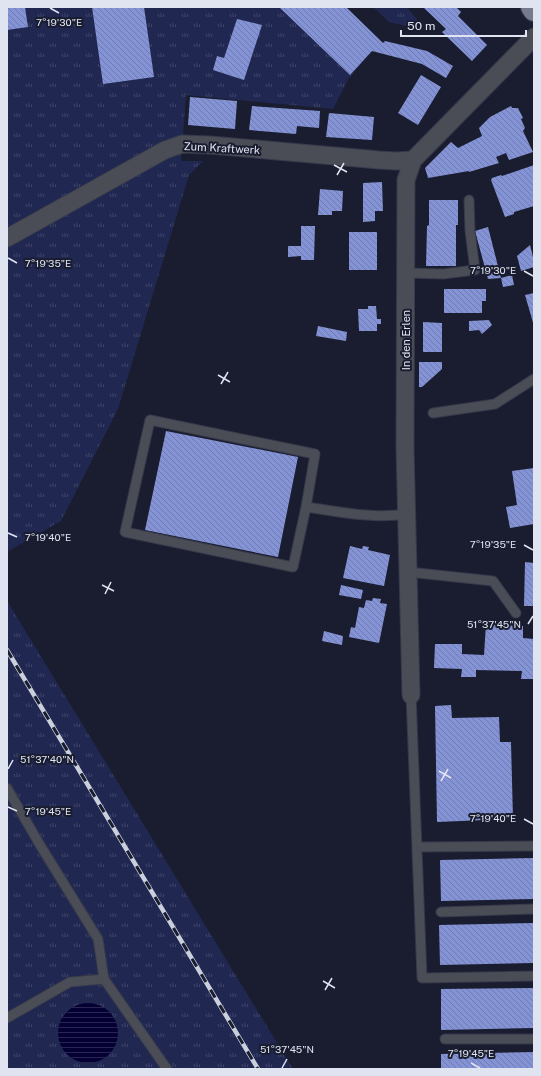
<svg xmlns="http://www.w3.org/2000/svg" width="541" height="1076" viewBox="0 0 541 1076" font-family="'Public Sans',sans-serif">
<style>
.grass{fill:url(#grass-tufts)}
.water{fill:url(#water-rules)}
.building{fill:url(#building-back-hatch)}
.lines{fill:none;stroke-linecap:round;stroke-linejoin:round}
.service-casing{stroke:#35394a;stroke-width:11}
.minor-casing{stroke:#35394a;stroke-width:19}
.primary-casing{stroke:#35394a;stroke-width:24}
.service{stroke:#4a4c56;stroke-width:9}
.minor{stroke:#4a4c56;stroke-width:17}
.primary{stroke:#757a8d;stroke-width:22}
.rail-casing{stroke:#cbcfdc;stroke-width:4.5}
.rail{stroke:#191d2f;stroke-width:3;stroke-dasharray:9;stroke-linecap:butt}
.ticks{fill:none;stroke:#e0e4f1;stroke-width:1.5}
.labels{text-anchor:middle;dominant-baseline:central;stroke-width:4;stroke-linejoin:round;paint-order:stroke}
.street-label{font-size:11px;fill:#e0e4f1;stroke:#191d2f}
.ticks-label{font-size:10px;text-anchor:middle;fill:#e0e4f1;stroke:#191d2f;stroke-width:4;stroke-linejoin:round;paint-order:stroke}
</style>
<defs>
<pattern id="grass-tufts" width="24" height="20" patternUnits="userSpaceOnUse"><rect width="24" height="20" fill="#202751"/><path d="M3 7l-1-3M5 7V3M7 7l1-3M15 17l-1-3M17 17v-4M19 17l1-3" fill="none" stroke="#40466a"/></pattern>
<pattern id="water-rules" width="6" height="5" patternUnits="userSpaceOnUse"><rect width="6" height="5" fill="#050034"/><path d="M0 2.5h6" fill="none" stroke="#292552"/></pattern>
<pattern id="building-back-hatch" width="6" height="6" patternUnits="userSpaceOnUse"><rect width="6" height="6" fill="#8493d5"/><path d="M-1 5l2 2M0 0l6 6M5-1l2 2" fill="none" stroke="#707bab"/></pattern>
</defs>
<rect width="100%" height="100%" fill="#191d2f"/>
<path class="grass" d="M7,7H326L372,51L349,78L333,109L186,95L181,161H203L189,175L118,409L61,521L7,552Z
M373,7H407L418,21L416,25L411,27L389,22Z
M7,601L293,1069H7Z"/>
<path class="water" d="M58 1033a30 30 0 1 1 60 0a30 30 0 1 1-60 0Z"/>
<path class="building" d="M7,7H25L28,27L7,30Z
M92,7H144L154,77L103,84Z
M279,7H346L383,43L385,41L427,51L453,66L446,78L422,64L372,51L350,75Z
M423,7H456L461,12L458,16L487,45L472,61L442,32L446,29Z
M237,19L262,25L244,80L213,70L217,56L224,58Z
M421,75L441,87L418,125L398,113Z
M190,97L237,101L235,129L188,125Z
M252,106L320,111L319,128L297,126L296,134L249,130Z
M511,106L512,108H518L523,118L521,119L525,128L523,131L533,152L509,160L506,153L496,157L499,163L469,172V171L428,178L425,168L451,142L458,148L482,136L479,128L490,117Z
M329,113L374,117L372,140L326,137Z
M534,165V206L514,212V214L505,217L491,180L492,178L501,175L502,176Z
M382,182L383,211H375V221L363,222V183Z
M320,189L343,191L342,211H332V215H318Z
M429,200H458V225H456V266H426L427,226L429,225Z
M301,226H315L314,260H301V256L288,257V246H301Z
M488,227L501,278L512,275L514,285L503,287L501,278L488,279L475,231Z
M349,232H377V270H349Z
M530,245L534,261V267L521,271L517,256Z
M444,289H486V301H482V313H444Z
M534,293V326L525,295Z
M368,306H376L377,319H381V324H377V331H359L358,309H368Z
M489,320L492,325L482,334L479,330L469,331V321Z
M423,322L442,323V352H423Z
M318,326L347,332L346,341L316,336Z
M419,362H442V369L422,387H419Z
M166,431L298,457L278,557L145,530Z
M534,468V524L510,528L506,507L517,505L512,471Z
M350,546L362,549L363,546L369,547L368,550L390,555L384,586L343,578Z
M525,562L534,563V606H524Z
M341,585L363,590L361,599L339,595Z
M373,598L381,599L380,603L387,604L379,643L349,637L351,627L355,628L359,607L364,608L366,600L372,601Z
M486,624L523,626V638L534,639V679H521L522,671L476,670V677H461L462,669L434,668L435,644H462V654L484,655Z
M324,631L343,636L342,645L322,641Z
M451,705L452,718L499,717L500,742H511L513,819L437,822L435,706Z
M534,858V899L441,901L440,860Z
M534,923V963L440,965L439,925Z
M534,988V1028L441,1030V989Z
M534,1052V1069H441V1054Z"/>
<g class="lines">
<defs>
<path id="service" d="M406,273L443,274L475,270L470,231L469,200
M433,413L495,404L534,379
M306,507L293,567L125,532L150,420L315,454L306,507C342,512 371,519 407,514
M408,572L493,581L516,613
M411,695L422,978L534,976
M7,788L40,845L98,939L104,979
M417,847L534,846
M441,912L534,909
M7,1018L70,982L104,979L167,1069
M445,1039H534"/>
<path id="minor" d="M7,238L165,150L182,144L210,145L379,160L396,161L413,160
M411,695L405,447L406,180L413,160L534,37"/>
<path id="primary" d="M532,7L534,10"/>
</defs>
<use href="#service" class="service-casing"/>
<use href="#minor" class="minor-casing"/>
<use href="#primary" class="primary-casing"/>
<use href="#service" class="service"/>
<use href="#minor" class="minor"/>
<use href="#primary" class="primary"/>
<defs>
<path id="rail" d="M7,650L258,1069"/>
</defs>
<use href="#rail" class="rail-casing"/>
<use href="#rail" class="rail"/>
</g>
<path class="ticks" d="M50,8L59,13M334,165L347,172M337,175L344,163M8,258L17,263M524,271L533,276M218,375L230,382M221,384L228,372M8,533L17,537M524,545L533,550M102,585L114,591M105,594L111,582M528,624L533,616M8,769L13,760M439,771L451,778M441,781L448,769M8,807L17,811M524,819L533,824M323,981L335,988M325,990L332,978M471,1063L480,1068M282,1068L287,1059"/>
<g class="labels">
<g class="street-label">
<text transform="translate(222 148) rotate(3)">Zum Kraftwerk</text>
<text transform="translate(406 340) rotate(-90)">In den Erlen</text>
</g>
</g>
<g class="ticks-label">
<text x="59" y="26">7°19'30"E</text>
<text x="48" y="267">7°19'35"E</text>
<text x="493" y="274">7°19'30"E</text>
<text x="48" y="541">7°19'40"E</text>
<text x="493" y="548">7°19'35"E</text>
<text x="494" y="628">51°37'45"N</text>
<text x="47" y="763">51°37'40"N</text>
<text x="48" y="815">7°19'45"E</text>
<text x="493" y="822">7°19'40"E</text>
<text x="287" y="1053">51°37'45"N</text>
<text x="471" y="1057">7°19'45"E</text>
</g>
<rect width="541" height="1076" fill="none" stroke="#e0e4f1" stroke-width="16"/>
<path d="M401 30v6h125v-6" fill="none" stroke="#e0e4f1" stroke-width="2"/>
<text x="407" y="30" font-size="12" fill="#e0e4f1" stroke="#191d2f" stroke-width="3" paint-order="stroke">50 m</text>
</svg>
